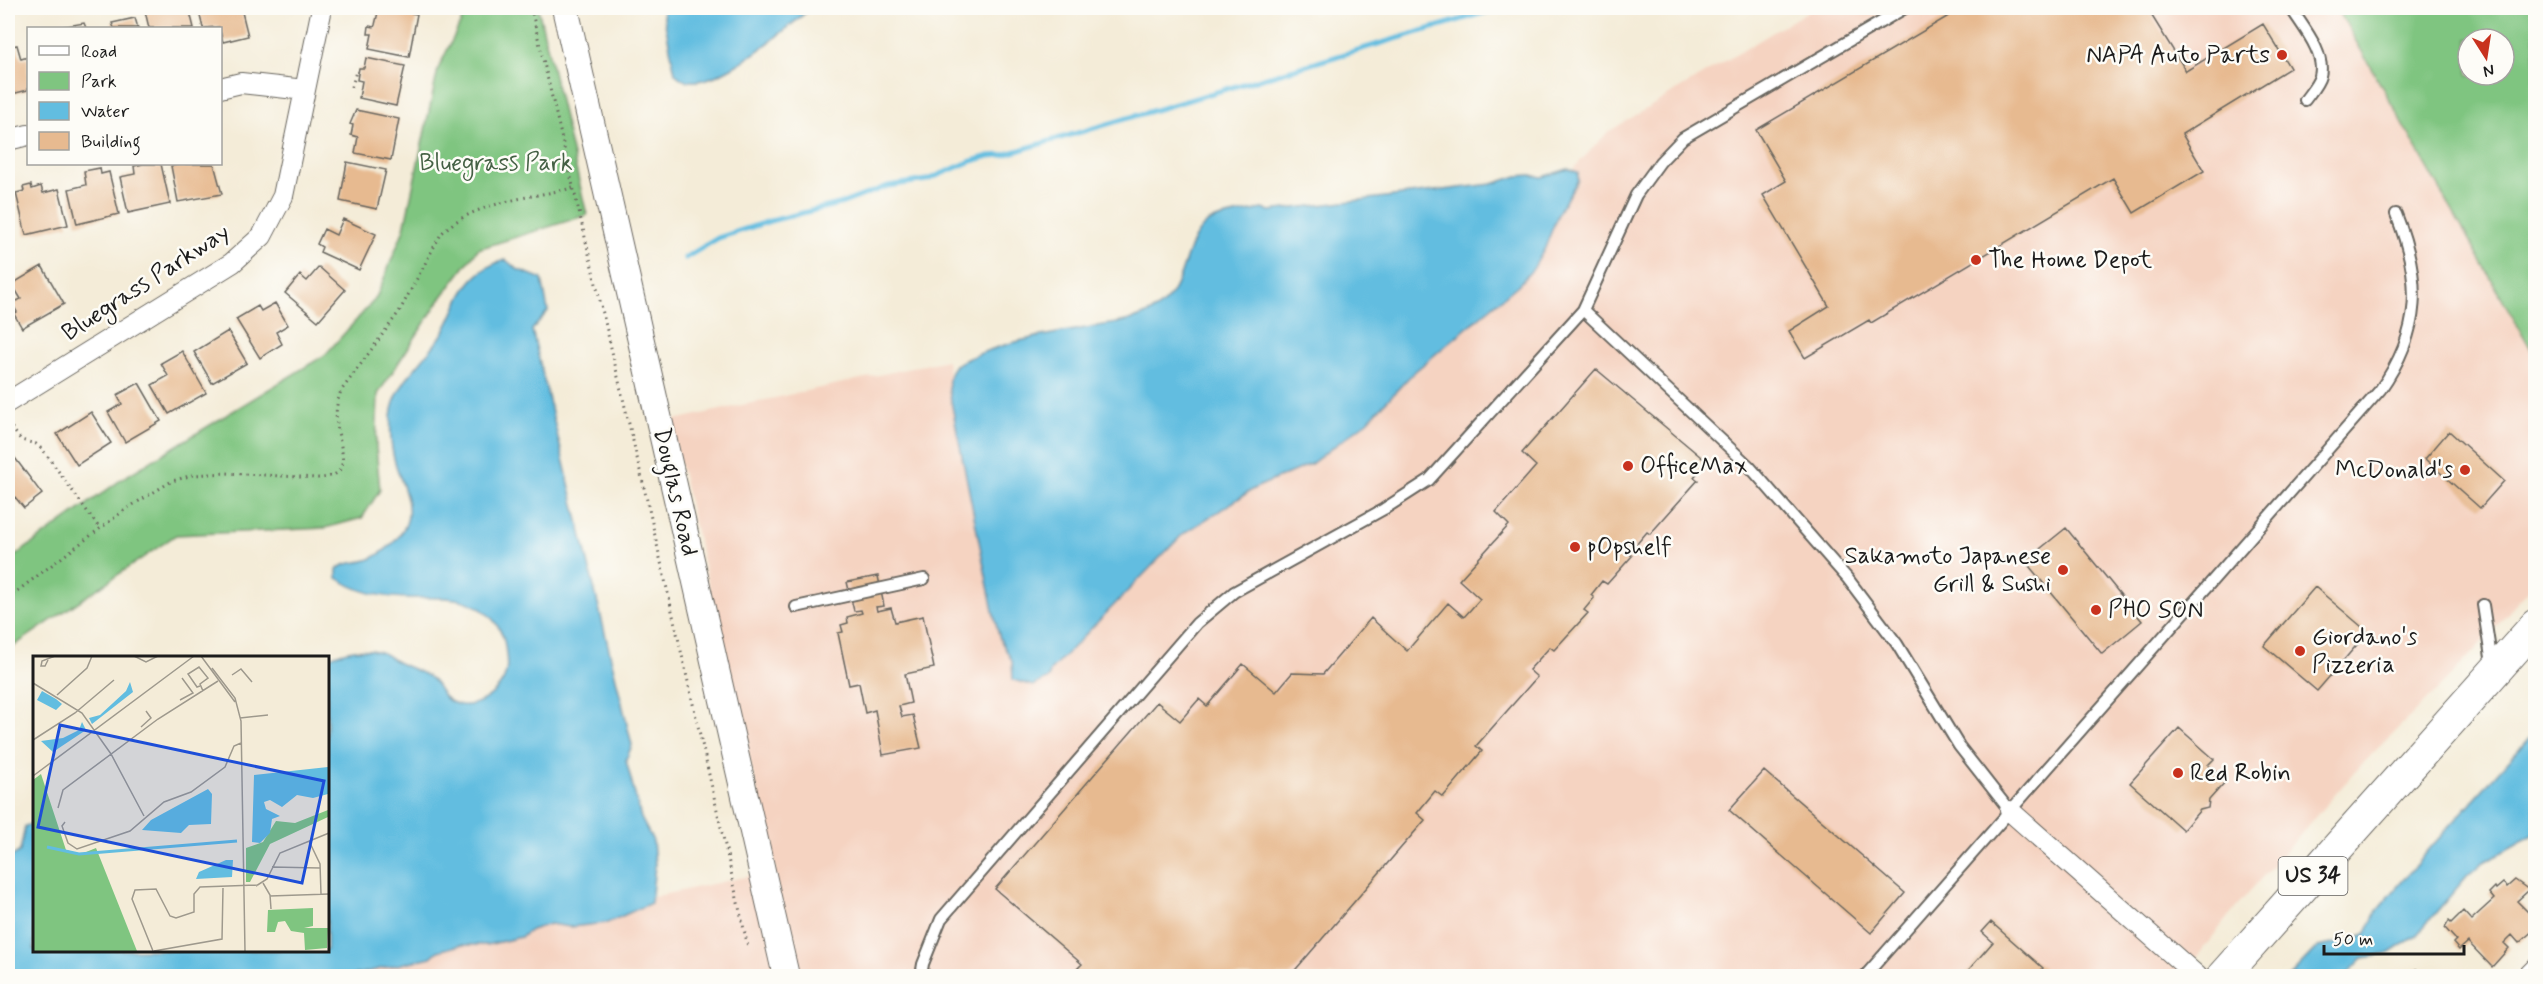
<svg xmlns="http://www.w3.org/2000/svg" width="2543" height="984" viewBox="0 0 2543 984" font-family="Mynerve,sans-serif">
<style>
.built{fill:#f5d3c1}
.green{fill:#7fc580;stroke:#4e704e;stroke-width:1.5;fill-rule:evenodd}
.water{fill:#62bde0;stroke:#3f6c7e;stroke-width:1.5}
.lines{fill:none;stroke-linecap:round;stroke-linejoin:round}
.stream{stroke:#62bde0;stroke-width:5}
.building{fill:#e7ba90}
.service-casing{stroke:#68655e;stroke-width:14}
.minor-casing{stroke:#68655e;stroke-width:22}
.tertiary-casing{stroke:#68655e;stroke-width:28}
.primary-casing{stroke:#68655e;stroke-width:34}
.path{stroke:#68655e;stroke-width:3;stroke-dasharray:1.5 4.5;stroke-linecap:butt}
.service{stroke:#fff;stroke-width:10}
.minor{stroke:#fff;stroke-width:20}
.tertiary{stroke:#fff;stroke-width:26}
.primary{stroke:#fff;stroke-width:32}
.poi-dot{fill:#c8321e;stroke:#fdfcf7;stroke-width:2}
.labels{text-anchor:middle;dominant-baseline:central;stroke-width:5;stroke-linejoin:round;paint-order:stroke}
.shield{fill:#fdfcf7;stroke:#605f5e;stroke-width:1.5}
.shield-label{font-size:22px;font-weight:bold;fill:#1c1c1c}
.poi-label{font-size:24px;fill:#1c1c1c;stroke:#fdfcf7;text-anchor:start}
.park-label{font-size:24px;fill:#446044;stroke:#fdfcf7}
.street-label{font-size:24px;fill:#1c1c1c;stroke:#fdfcf7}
.inset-river{fill:none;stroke:#62bde0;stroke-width:3}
.inset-road{fill:none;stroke:#9e998d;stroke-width:1.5}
.view{fill:#1d4ed8;fill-opacity:0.15;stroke:#1d4ed8;stroke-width:3}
.inset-edge{fill:none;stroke:#1c1c1c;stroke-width:3}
</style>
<rect width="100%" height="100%" fill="#fdfcf7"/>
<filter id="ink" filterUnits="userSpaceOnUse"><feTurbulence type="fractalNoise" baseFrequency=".0167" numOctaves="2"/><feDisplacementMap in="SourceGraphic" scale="12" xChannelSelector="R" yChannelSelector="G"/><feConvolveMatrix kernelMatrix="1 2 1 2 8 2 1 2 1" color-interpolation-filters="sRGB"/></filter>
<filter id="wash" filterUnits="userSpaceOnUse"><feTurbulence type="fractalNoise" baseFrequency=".008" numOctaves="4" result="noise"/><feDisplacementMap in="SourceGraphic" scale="24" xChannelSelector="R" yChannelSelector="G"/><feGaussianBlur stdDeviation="1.35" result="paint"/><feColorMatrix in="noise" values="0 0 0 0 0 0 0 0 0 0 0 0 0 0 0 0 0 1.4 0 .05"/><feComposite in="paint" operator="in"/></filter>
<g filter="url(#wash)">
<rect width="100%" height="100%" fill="#f4ecd8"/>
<path class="built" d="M1813,8H2337L2535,356V583L2453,674L2362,764L2235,908L2182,976H350L431,957L438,951L460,945H487L521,937L531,930L550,924L570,927L607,923L651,904L653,897L776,870L670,421L947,360L952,406L993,611L1000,639L1049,678L1050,671L1183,534L1255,488L1311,464L1332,448L1368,421L1413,373L1518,285L1545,248L1560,209L1578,180V172L1573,169L1608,132Z"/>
<path class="green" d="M464,8H538L587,215L478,249L441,298L378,394L376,447L380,490L362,518L325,528L176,535L8,650V561L125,477L325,355L376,298L404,229L438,69L461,22Z
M2337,8H2535V356ZM2468,39H2504V75H2468Z"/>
<path class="water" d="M662,8H811C789,26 701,107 675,73Z
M1568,169L1578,172V180L1560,209L1545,248L1533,269L1518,285L1413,373L1368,421L1332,448L1311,464L1255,488L1183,534L1050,671L1049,678L1033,686L1013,680L1012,661L1000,639L993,611L952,406C949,391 945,378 955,365C994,344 1038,336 1081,329C1106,324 1134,323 1156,309C1187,290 1180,247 1206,224C1215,216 1249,212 1262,209L1270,211L1492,184L1517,176L1531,175L1542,177Z
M506,260L517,269L542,279L548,311L532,330L632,745L626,760L641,818L653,841L655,865L651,903L607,923L570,927L550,924L531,930L521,937L487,945H460L438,951L431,957L350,976H8V859L20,851L25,826L34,823V950H327V659C342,650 363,647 380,652C387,654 393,660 399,663C409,668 420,671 429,677C441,685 439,699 457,704C476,710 501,692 506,673C508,664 506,655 505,646C503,631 496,621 485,612C464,594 436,598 411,598C385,598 358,592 337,578V569C347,561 355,564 367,560C380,556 398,541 404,528C416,507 400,482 395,462C391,449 390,431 391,417C393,384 427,359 443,333C453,317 457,299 469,284C478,272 492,263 506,260Z
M2535,731V834L2482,863L2467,876L2416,936L2388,954L2363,958L2345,976H2290L2318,947L2353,940L2366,933L2376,912L2432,846Z"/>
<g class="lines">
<path class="stream" d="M685,258L718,238L770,221L843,203L888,186L927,180L969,162L989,156L1003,155L1500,8"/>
</g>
<g id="blocks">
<path class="building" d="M162,8H189L194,28H149L145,11Z
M198,8H241L248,36L223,42L219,27L203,28Z
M379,8L417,14L409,57L369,49L372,34H368L369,26L374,27L375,25Z
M1962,8H2147L2186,71L2263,24L2290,68L2182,134L2204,171L2134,213L2113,178L1871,323L1869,320L1805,358L1789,331L1829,306L1763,195L1786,181L1756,130Z
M135,18L138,28H114L112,23Z
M84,23L86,28H62V27Z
M17,45L21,59L28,57V90L8,95V47Z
M366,58L405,66L396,106L359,98L362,81L357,80L359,68H364Z
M356,110L399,119L391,160L355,153L358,137L351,135L353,125L350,124Z
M347,162L386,170L377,209L340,201Z
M143,164H161L170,204L128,213L120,177L135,174L134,166Z
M181,164H214L222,194L178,202L171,166Z
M100,168L101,174L109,172L119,214L77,224L69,189L86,185L84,171Z
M31,185L32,189L41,186L43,193L59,189L68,225L26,235L16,193L24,191L23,187Z
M8,217L13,238L8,240Z
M343,219L376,234L359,270L320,252L322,247L317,244L324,229L336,235Z
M42,266L64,304L22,328L14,314L17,312L12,303L21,299L12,284Z
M319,267L345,290L318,321L285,293L300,275L307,281Z
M275,303L288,325L276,332L282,344L260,358L236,319L258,306L261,311Z
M228,331L247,363L212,383L194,352Z
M182,351L206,393L169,414L152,385L168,376L161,363Z
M1596,369L1707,462L1694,477L1698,480L1650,534L1647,532L1629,553L1632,556L1607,584L1602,581L1591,595L1594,598L1584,610L1588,613L1554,650L1550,647L1529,670L1537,677L1476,746L1482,751L1443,797L1435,791L1417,813L1425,820L1290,976H1070L1082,964L995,889L1157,702L1180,721L1199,699L1207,706L1243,664L1276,692L1292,673L1323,674L1371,618L1407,651L1448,603L1464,617L1480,599L1459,580L1509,525L1496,512L1536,466L1522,453Z
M139,383L161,421L125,442L108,412L122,404L117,395Z
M91,412L111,443L77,465L57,434Z
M2449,431L2504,481L2480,508L2425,459Z
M15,458L42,494L24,508L15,497L8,503V464Z
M2066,528L2142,621L2102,654L2025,561Z
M878,576L884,606L876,607L877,611L891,608L895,622L923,616L934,668L905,674L911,703L899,706L902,717L913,715L921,748L883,755L875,710L865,713L859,683L849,685L838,633L843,632L841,625L848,623L847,617L862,613L861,610L854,611L847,582Z
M2315,587L2368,632L2317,691L2264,646Z
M2179,728L2214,759L2208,765L2226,781L2209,800L2208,808L2200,810L2183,830L2130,783Z
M1764,771L1905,893L1871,933L1729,810Z
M2515,880L2529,890L2517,901L2536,920V928L2519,943L2512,935L2504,943L2509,948L2492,967L2468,942L2459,950L2453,943L2456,940L2445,928L2449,921L2451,923L2463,911L2471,920L2494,899L2489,893L2495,887L2496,889L2503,883L2507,887Z
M1991,922L2043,968L2036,976L1964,975L1993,942L1982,932Z
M2416,969L2431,976H2413Z"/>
</g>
</g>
<g filter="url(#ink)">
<use href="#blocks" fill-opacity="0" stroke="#68655e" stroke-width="1.5"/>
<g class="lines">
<defs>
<path id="service" d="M2291,8C2302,26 2326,53 2320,76C2318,84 2310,93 2305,100
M1583,310L1750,467L1848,579L1897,644L1959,746L2010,811
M2483,605L2492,664
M796,607L924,579
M921,976L923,964L941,919L1197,623L1234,592L1384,509L1429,480L1583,310L1636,195L1660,162L1683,138L1905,8
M1865,976L2380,390C2422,331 2422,280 2396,214"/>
<path id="minor" d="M220,88L241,83L305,90
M8,140L28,135
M8,402L232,263L262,236L283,196L322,8
M2010,811L2197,976
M2528,976L2536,968"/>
<path id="tertiary" d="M565,8L786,976"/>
<path id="primary" d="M2223,976L2536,625"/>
</defs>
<use href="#service" class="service-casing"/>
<use href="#minor" class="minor-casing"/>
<use href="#tertiary" class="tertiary-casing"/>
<use href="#primary" class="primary-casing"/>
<path class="path" d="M531,8L646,496L748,947
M352,87L356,71L358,72
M8,423L21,440L36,444L43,450L100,529
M8,598L126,509L172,481L193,475L226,473L318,478C356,477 339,448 337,424C335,412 337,401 341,391L399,312L441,234C469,203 532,197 573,188"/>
<use href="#service" class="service"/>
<use href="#minor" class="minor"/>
<use href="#tertiary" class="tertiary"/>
<use href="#primary" class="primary"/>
</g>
</g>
<g class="poi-dot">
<circle cx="2282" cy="55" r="6"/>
<circle cx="1976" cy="260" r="6"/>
<circle cx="1628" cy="466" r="6"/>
<circle cx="2465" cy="470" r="6"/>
<circle cx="1575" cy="547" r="6"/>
<circle cx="2063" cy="570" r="6"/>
<circle cx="2096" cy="610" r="6"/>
<circle cx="2300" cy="651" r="6"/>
<circle cx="2178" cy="773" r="6"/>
</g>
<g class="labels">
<rect class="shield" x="2278.5" y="857" width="69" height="38" rx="4.5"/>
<g class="shield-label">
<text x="2313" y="876">US 34</text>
</g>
<g class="poi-label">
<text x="2270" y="55" text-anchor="end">NAPA Auto Parts</text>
<text x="1988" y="260">The Home Depot</text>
<text x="1640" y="466">OfficeMax</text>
<text x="2453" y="470" text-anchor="end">McDonald's</text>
<text x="1587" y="547">pOpshelf</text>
<text x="2051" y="556" text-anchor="end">Sakamoto Japanese<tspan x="2051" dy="28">Grill &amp; Sushi</tspan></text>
<text x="2108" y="610">PHO SON</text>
<text x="2312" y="637">Giordano's<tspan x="2312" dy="28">Pizzeria</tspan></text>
<text x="2190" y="773">Red Robin</text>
</g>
<g class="park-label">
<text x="496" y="163">Bluegrass Park</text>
</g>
<g class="street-label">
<text transform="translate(146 283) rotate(-33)">Bluegrass Parkway</text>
<text transform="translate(675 492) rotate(77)">Douglas Road</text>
</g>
</g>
<g transform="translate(33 656)">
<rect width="296" height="296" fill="#f4ecd8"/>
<path d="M8,118L33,194L48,198L63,192L104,295H0V124ZM295,154V161L237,188L217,226H213V192L230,186L243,165L262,167ZM280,252V270L271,272H295L294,292L272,294L271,277L258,275L252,265L245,266L242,276H234L235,254Z" fill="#7fc580"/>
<path d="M97,26L100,36L59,68L56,62L67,59L93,35ZM9,35L23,43L29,48L23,54L4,44ZM49,66L53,74L20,96L8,85L30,82L46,74ZM295,111V138L280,142L264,139L249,151L237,144L231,146L233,153L247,160L239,163L237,177L227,187L219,186L221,119ZM175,133L179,138L178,168L156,169L148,177L109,174L118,164ZM193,204H200L199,221L163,223L166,216Z" fill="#62bde0"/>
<path class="inset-river" d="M14,191L46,198L204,185"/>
<path class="inset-road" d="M101,0L113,6L125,0M168,0L202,46M15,4L12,10H8L9,5L22,0M179,12L202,42L208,65L212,295M199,19L208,13L219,26M0,27L49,57L78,98L111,160M167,30L164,31L155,18L166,11L175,22L167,28L170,35M24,39L54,12L59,0M147,44L160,37L149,22M207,62L235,59M108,71L118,62L113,55M0,84L42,57L81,24M0,120L161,0M25,152L30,134L125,63L185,25M32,166L29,170L35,187L44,193L97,175L131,146L158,136L192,111L201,90L208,87M276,185L287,208L288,238M239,211L287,212M230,227L237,239L238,253M223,230L234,223L247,197L296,177M237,240L296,238M120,295L99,243L102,234L123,233L137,260L143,262L161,256V238L167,231L225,229M121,295L189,283L190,232"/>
<path class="view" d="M27,69L291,125L269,227L5,171Z"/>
<rect width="296" height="296" class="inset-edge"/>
</g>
<rect width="2543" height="984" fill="none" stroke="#fdfcf7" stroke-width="30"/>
<rect x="27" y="27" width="195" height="138" fill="#fdfcf7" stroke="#a3a29f" stroke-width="1.5"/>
<rect x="39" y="46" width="30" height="9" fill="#ffffff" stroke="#a3a29f" stroke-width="1.5"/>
<text x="81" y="57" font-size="18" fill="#1c1c1c">Road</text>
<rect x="39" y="72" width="30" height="18" fill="#7fc580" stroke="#a3a29f" stroke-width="1.5"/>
<text x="81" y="87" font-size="18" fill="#1c1c1c">Park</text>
<rect x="39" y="102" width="30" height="18" fill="#62bde0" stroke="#a3a29f" stroke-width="1.5"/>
<text x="81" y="117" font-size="18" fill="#1c1c1c">Water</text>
<rect x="39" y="132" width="30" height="18" fill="#e7ba90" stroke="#a3a29f" stroke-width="1.5"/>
<text x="81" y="147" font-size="18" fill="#1c1c1c">Building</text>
<g transform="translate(2486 57) rotate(168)"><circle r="28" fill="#fdfcf7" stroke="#a3a29f" stroke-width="1.5"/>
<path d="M0-4.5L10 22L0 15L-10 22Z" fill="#c8321e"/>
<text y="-9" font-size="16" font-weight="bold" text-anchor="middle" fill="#1c1c1c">N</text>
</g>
<path d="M2324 945v9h140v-9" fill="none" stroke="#1c1c1c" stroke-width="3"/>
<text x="2333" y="945" font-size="18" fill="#1c1c1c" stroke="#fdfcf7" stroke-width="4.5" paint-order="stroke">50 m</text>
</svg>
